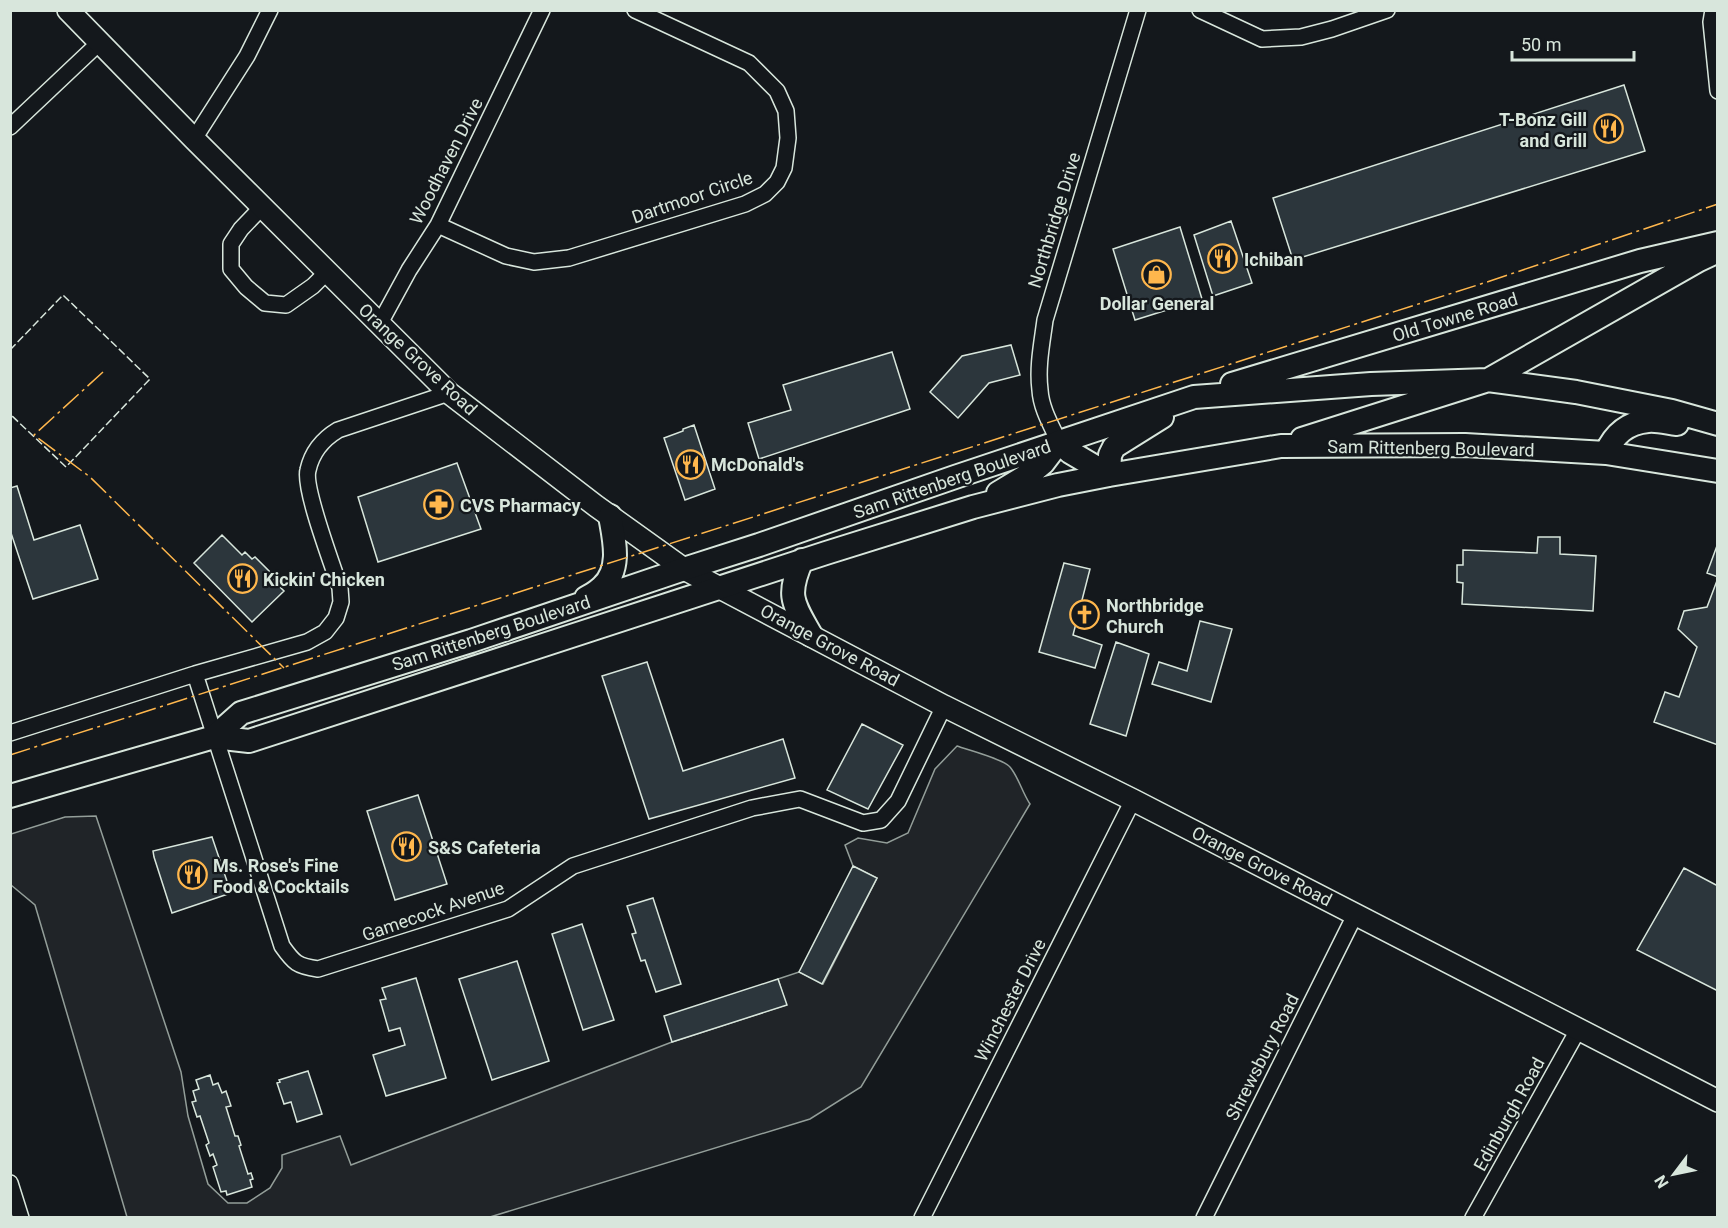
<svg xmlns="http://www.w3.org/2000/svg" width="1728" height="1228" viewBox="0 0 1728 1228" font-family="Roboto,sans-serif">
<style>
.green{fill:#202428;stroke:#939e99;stroke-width:1.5}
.building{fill:#2c363c;stroke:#d8e6dc;stroke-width:1.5}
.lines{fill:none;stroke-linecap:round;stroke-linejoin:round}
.street-casing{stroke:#d8e6dc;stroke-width:18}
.secondary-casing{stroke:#d8e6dc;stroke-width:24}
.primary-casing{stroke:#d8e6dc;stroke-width:26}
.street{stroke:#14181c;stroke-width:15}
.secondary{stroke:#14181c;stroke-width:21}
.primary{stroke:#14181c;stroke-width:22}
.fence{stroke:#d8e6dc;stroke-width:1.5;stroke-dasharray:8 3;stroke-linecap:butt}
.power{stroke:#ffb74d;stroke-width:1.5;stroke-dasharray:21 4.5 3 4.5;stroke-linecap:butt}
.labels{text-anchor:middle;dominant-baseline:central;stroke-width:4.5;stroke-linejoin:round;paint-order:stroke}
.poi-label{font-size:18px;font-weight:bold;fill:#d8e6dc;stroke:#14181c;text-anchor:start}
.street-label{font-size:18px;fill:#d8e6dc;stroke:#14181c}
</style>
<rect width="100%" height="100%" fill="#14181c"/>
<path class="green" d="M957,746C968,750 1004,759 1010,767C1019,778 1022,792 1030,804L861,1087L810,1119L490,1217H127L35,905L11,885V834L65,817L96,816L181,1072L188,1116L208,1184L228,1203H247L270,1188L282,1168V1155L340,1136L351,1165L672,1042L786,1005L778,979L799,972L823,984L877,878L853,866L845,845L858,838L887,843L908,833L935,769Z"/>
<path class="building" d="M1624,85L1645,151L1293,260L1273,198Z
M1231,221L1252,283L1213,296L1194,235Z
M1180,227L1202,299L1135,320L1113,249Z
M1011,345L1020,375L989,383L958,418L930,392L962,356Z
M892,352L910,409L759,459L748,423L791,410L783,385Z
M694,425L715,489L685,500L664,438L683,431V429Z
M457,463L481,529L378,562L358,497Z
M17,486L34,540L80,525L98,579L33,599L10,530V488Z
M222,535L242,555L245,552L252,559L255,557L276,578L273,580L284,591L252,622L194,563Z
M1538,537H1560V554L1596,556L1593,611L1462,604L1463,583L1457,582V565H1463V550L1537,553Z
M1718,543V577L1707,573Z
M1064,563L1090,569L1073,635L1102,645L1095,668L1039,652Z
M1718,578V745L1654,722L1665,692L1679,697L1697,647L1678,629L1684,611L1707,607Z
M1200,621L1232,629L1211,702L1152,684L1159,662L1187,671Z
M1116,642L1149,654L1126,736L1090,724Z
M647,662L683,771L783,739L795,778L649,819L602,676Z
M862,724L903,745L868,809L827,790Z
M418,795L447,884L395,900L367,811Z
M212,837L231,893L172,913L154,857L153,851Z
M853,866L877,878L822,984L799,972Z
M1684,868L1718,886V991L1637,950Z
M653,898L681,984L656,992L645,960L641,961L632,934L636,933L627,906Z
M582,924L614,1020L583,1030L552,934Z
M517,961L549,1061L492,1080L459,979Z
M416,978L446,1078L386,1096L373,1055L405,1045L400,1028L389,1031L380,1000L386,999L382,988Z
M778,979L787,1005L672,1042L664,1016Z
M308,1071L322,1114L297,1122L291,1102L284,1104L277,1083L280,1082L279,1080Z
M210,1075L213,1085L218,1083L222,1093L226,1091L231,1106L226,1107L235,1136H238L241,1145L239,1146L248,1174L251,1173L253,1179L250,1180L252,1187L227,1195L226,1191L221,1192L213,1167L217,1165L213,1154L210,1156L206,1145L209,1143L200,1116L197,1117L192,1102L196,1101L193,1091L199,1089L196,1080Z"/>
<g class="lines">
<defs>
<path id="street" d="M1200,10L1262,39L1301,37L1332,29L1387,10
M1713,10L1711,22L1718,91
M10,127L99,43
M194,139L247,56L270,10
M262,207L241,229L231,244V269L246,287L265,303L286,305L313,286L327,272
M438,225L506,256L534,262L569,258L745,204L765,194L777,182L784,168L788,138L786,111L777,91L749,63L635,10
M379,325L409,270L438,225L542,10
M1059,442C1051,425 1041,408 1040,390C1037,367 1042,343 1045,320L1138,10
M195,674L282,946C294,963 297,966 318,969L508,909L573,866L752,808L800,799L863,823L881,820L898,801L944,706
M10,733L195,674L307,642L325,632L336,618L341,602L340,588C333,566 303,488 308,470C312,452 323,439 338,430L449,393
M10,1183L21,1218
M922,1218L1133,800
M1204,1218L1355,915
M1473,1218L1578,1030"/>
<path id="secondary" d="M68,10L194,139L449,393L596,506L684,569L944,706L1133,800L1718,1101"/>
<path id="primary" d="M1232,384L1640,261L1718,243
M1302,439L1488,380L1699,260L1716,252
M1059,442L1070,452L1109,475L1110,455L1114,447L1162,417
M1606,453C1614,435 1626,423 1648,421C1657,420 1668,423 1677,424
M998,493L1031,473L1043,463L1059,442
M802,560C786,596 793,603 811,635
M586,598C591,595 597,592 602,587C622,569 614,539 610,516
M214,737L241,713L471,641L684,569L759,545L955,477L1194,397L1371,384L1488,380L1576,392L1672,411L1718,424
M10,796L214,737L249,741L826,553L973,507L1058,485L1109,475L1281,446L1465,445L1606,453L1718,471"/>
</defs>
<use href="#street" class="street-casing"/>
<use href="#secondary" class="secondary-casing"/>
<use href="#primary" class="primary-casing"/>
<use href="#street" class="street"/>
<use href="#secondary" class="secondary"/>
<use href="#primary" class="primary"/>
<path class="fence" d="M10,350L63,295L150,379L66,467L10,414"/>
<path class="power" d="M103,372L34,435L90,477L284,668
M10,755L1490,281L1718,204"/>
</g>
<defs>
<symbol id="restaurant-ring" viewBox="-11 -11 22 22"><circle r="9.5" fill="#14181c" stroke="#ffb74d" stroke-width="1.5"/><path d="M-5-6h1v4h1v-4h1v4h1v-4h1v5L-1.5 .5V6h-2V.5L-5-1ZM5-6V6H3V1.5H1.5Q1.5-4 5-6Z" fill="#ffb74d"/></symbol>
<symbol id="shop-ring" viewBox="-11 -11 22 22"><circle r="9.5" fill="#14181c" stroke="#ffb74d" stroke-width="1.5"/><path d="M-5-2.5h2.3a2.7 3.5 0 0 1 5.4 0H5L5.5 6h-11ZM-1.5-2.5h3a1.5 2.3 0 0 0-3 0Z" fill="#ffb74d"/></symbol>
<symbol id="pharmacy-ring" viewBox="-11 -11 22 22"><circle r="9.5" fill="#14181c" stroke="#ffb74d" stroke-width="1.5"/><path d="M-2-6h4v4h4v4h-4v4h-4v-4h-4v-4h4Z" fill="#ffb74d"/></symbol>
<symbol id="church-ring" viewBox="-11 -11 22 22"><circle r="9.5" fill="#14181c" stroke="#ffb74d" stroke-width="1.5"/><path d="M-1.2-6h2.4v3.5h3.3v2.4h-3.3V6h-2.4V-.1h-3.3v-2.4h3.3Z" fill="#ffb74d"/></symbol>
</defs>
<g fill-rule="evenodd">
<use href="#restaurant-ring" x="1592" y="112" width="33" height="33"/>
<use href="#restaurant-ring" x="1206" y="242" width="33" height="33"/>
<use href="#shop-ring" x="1140" y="258" width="33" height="33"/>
<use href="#restaurant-ring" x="674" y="448" width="33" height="33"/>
<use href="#pharmacy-ring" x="422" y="488" width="33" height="33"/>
<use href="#restaurant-ring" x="226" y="562" width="33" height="33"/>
<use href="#church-ring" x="1068" y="598" width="33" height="33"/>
<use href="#restaurant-ring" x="390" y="830" width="33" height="33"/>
<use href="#restaurant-ring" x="176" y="858" width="33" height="33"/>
</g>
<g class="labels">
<g class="poi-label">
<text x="1587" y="119" text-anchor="end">T-Bonz Gill<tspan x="1587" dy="21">and Grill</tspan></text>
<text x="1244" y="259">Ichiban</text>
<text x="1157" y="303" text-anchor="middle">Dollar General</text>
<text x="711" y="464">McDonald's</text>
<text x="460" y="505">CVS Pharmacy</text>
<text x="263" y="579">Kickin' Chicken</text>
<text x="1106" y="605">Northbridge<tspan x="1106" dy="21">Church</tspan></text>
<text x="428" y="847">S&amp;S Cafeteria</text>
<text x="213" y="865">Ms. Rose's Fine<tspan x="213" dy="21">Food &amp; Cocktails</tspan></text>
</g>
<g class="street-label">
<text transform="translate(446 161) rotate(-63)">Woodhaven Drive</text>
<text transform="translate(692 197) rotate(-19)">Dartmoor Circle</text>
<text transform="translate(1054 220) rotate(-73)">Northbridge Drive</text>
<text transform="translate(1455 317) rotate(-17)">Old Towne Road</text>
<text transform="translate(418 359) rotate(43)">Orange Grove Road</text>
<text transform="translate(1431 448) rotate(1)">Sam Rittenberg Boulevard</text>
<text transform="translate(952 479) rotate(-19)">Sam Rittenberg Boulevard</text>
<text transform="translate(491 633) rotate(-18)">Sam Rittenberg Boulevard</text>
<text transform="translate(830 645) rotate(28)">Orange Grove Road</text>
<text transform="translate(1262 866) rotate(27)">Orange Grove Road</text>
<text transform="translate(433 911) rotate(-19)">Gamecock Avenue</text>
<text transform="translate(1010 1000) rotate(-63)">Winchester Drive</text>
<text transform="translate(1262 1057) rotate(-63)">Shrewsbury Road</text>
<text transform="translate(1509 1114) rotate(-61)">Edinburgh Road</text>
</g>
</g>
<rect width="1728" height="1228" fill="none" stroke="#d8e6dc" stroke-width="24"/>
<g transform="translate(1674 1174) rotate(238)" stroke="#14181c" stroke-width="4.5" paint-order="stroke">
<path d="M0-4.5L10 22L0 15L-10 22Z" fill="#d8e6dc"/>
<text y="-9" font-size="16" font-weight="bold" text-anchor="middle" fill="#d8e6dc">N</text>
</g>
<path d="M1512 51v9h122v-9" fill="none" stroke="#d8e6dc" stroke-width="3"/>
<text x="1521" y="51" font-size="18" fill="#d8e6dc" stroke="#14181c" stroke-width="4.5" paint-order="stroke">50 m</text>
</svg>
